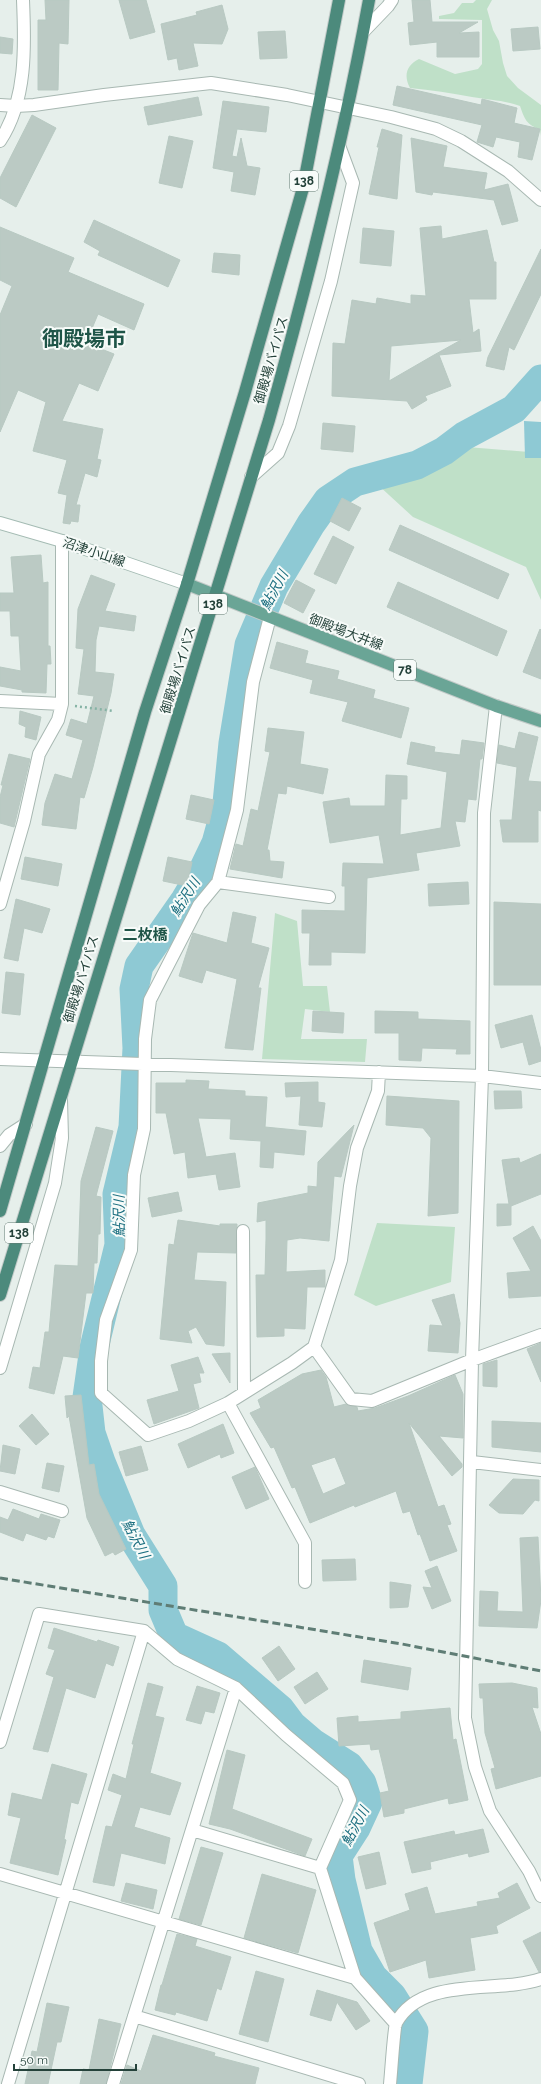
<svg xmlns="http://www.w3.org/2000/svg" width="541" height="2084" viewBox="0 0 541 2084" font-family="Raleway,'Noto Sans JP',sans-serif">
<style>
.green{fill:#bfe0c8}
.water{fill:#8ec9d4}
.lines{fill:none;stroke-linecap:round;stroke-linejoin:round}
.river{stroke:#8ec9d4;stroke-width:29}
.building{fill:#bbcac4;stroke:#b8c9c2;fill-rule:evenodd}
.minor-casing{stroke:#a8b8b2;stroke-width:14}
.tertiary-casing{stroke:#a8b8b2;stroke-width:14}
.secondary-casing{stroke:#a4bbb3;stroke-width:14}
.primary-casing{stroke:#c2cac8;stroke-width:14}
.trunk-casing{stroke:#c2cac8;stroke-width:14}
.path{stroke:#86b3a5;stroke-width:2.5;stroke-dasharray:2 3;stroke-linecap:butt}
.minor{stroke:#fff;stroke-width:12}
.tertiary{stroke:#fff;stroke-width:12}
.secondary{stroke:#fff;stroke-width:12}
.primary{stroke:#6aa596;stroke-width:12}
.trunk{stroke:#4c8a7c;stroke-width:12}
.rail{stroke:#5f7d75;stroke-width:3;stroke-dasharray:8 4;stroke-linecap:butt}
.labels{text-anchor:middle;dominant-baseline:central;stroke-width:4;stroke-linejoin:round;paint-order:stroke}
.shield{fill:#f7fbf9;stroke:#637a73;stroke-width:1}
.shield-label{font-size:12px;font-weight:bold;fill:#24423a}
.street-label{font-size:13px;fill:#24423a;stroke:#f7fbf9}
.water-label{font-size:14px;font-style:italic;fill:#1c6f80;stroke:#f7fbf9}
.quarter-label{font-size:15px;font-weight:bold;fill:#1f5548;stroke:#f7fbf9}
.town-label{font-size:21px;font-weight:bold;fill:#1f5548;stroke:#f7fbf9}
</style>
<rect width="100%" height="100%" fill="#e6efeb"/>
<path class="green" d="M476,0H492L487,9L493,30L499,41L503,63L507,76L518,88L541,105V136L540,129C527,126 524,118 520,106C502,100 490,100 472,97C451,93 431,90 410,88C403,75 407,65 419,59L455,74L478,69L482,64V20L439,19V16L454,13L462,3H473Z
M467,447L541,453V600L526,567L413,517L377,484Z
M275,913L297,921L303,986H327L330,1012L305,1009L301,1039H367L365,1062L262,1059Z
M377,1223L455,1227L451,1282L376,1306L354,1295Z"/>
<path class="water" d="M524,421L541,422V458H525Z"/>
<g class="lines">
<path class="river" d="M408,2084L414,2031L392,1996L373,1977L358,1951L341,1880L338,1856L356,1828L368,1802L362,1783L349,1766L313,1743L292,1725L280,1709L218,1656L174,1636L163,1610V1586L131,1535L101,1462L91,1433L87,1397L94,1348L119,1245L117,1194L133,1127L137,1048L134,989L139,966L185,900L203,870L216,843L227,803L233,743L249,645L274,586L311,524L328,500L355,482L417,465L444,451L464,436L514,409L541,379"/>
</g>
<path class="building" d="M45,0H69L68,44L59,43L58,90H38V20H46Z
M119,0H146L155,32L130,39Z
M412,0H430L432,22H478L459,33L479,32V57H437V42L410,45L408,23L414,22Z
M222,5L228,29L222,44L193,43L198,66L179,70L177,58L168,60L161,24L197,15L196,12Z
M538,27L540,49L513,51L511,29Z
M285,31L287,58L260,59L258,32Z
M0,37L13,39L12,54L0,53Z
M397,86L481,105L482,99L517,108L514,123L540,129L532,160L518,157L520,142L496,137L493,147L477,142L482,125L393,105Z
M198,97L202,115L148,125L144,107Z
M223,101L269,107L266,132L237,129L232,156L237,157L241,138L247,166L260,168L255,195L231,191L234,172L213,168Z
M32,115L56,128L16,207L0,198V178Z
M382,129L402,135L397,199L369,194L379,147H377Z
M169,136L193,141L182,188L159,183Z
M411,138L447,146L443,167L487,173L484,190L508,184L518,221L502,225L494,200L433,192L432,195L416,192Z
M94,220L180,260L168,287L98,255L100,251L84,242Z
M441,226L442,239L487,230L494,262H496V299H469L473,333L479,329L481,351L439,355L451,386L425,396L427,400L412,409L407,401L332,396L333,343L345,344L352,300L376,304L377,298L411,304V295L426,296L420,228ZM461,340L434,355L389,381L391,346Z
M0,227L74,258L68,272L144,304L134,330L98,314L86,343L114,354L98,391L79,383L62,421L103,429L97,459L101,460L97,477L85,473L76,505H80L78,522L71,521L70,524L63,523L67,495L58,493L67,460L33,451L46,402L18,390L0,432V315L12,286L0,280Z
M363,228L394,231L391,266L360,263Z
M541,249V294L514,350L509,347L504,370L486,366L488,357Z
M214,253L240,255L239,275L212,272Z
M323,423L355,426L353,452L321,449Z
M342,498L361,508L349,531L330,521Z
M400,525L509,574L498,599L389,550Z
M333,536L354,547L336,584L314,574Z
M41,555L43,583L48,582V646H50L51,664H47L46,693L22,692V690L0,686V667L21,671L19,636H11L10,611H0V593H14L11,557Z
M91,575L115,584L105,611L136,616L134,631L99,626L96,640L95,672L114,674L111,693L93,767L84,798L80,797L76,829L42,825L45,803L55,774L72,779L83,740L66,735L71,719L87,724L94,696L78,694L84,649L76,648L78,609Z
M296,580L315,590L303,613L284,603Z
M398,582L507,631L497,656L387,607Z
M540,629L541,630V679L523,672Z
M277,642L308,651L305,663L339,671L337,679L375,690L373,698L409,708L401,738L342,721L348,702L310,693L313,680L270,668Z
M20,711L41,717L36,740L25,737L26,727L19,724Z
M268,728L304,732L300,764L328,769L323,794L287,786L286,794L278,793L267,850H269L270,861L284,862L282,878L230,869L236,844L243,846L251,809L258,811L270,752L265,751Z
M519,732L538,737L528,781L541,782V811L538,810V842H503L500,820H512L517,767L497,763L499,745L515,749Z
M462,740L484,743L482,759H480L476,800L468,799L465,822L455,821L460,846L416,853L419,870L367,878L365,953L331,952V965H309L310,933H302V910L345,911V886H342L343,863L384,864L379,835L330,843L323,802L349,798L350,806H385L386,775L407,776V799H401L400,835L441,828L447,772L407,764L411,742L435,747L434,752L460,755Z
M9,754L30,759L14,827L0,823V797L3,785H1Z
M191,795L214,800L209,824L186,819Z
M25,857L62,864L58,886L21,879Z
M168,857L192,862L187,886L163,881Z
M468,882L469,904L429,906L428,884Z
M16,899L50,909L42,933L24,928L18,961L4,958Z
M494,902L541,904V985H494Z
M233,912L256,917L251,943L269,948L258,988H261L253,1050L225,1048L237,979L206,970L202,983L179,976L193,933L227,943Z
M6,972L24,974L20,1015L2,1013Z
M313,1011L344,1013L343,1033L312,1031Z
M375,1011L418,1012V1019L470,1021V1054H456L457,1049L422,1048L421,1061L399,1060V1033H375Z
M532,1015L541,1050V1061L529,1065L523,1042L501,1048L495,1025Z
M186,1080L209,1081L208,1089L245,1091V1096L267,1097L265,1127L306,1131L304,1155L274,1152L273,1168L260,1167L261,1141L230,1139L231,1119L198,1118L206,1157L235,1153L240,1187L219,1190L216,1174L188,1178L185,1152L174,1154L166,1113H156V1083H186Z
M318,1082V1102L325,1103L322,1127L299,1125L301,1096L286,1097L285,1083Z
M494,1091H521L522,1108L495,1109Z
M387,1096L459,1101L458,1213L428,1216L431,1138L423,1128L386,1125Z
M354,1125L341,1177L334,1176L329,1241L300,1238L287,1240L286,1272L325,1270V1287H307L305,1329L284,1328V1336L257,1337L256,1275H265L266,1239V1220L257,1222L258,1203L308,1193V1186L317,1187L318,1162Z
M96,1127L113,1131L96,1196L101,1197L100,1234H98L97,1263H94L93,1293H86L78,1358L63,1356L54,1394L29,1388L33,1367L40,1368L45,1332H49L55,1265L78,1266L81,1181Z
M541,1154V1194L511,1206V1225L497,1226V1204H509L502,1160L519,1158L520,1163Z
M178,1192L182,1211L152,1217L148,1198Z
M178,1220L220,1226V1224H237L236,1253L197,1252L194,1280L226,1282L224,1346L206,1344L196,1327L188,1331L192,1343L160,1339L169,1244L174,1245Z
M533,1226L541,1241V1296L509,1298L507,1273L531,1271L513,1238Z
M454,1294L460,1323L458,1353L428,1351L430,1325L443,1326L432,1300Z
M541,1343V1382L527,1349Z
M230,1353V1383L212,1354Z
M198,1357L204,1373H199L201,1382L193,1384L199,1408L154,1424L147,1400L179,1391L171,1365Z
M497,1360V1387L483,1386V1364Z
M321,1370L326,1377L334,1407L346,1404L357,1407L358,1411L375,1408L408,1396L455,1375L463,1394V1438L439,1436L462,1464V1467L452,1476L409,1423L438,1507L444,1505L451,1524L447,1525L457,1551L430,1561L420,1534L418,1535L410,1511L403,1513L396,1491L355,1507L354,1505L310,1523L295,1487L292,1488L274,1447L271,1448L250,1413L261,1408L258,1400L302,1374ZM335,1457L346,1484L323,1494L311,1465Z
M81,1395L89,1465L94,1464L99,1494L126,1549L115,1555L113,1552L105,1556L87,1518L69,1416L67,1418L65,1396Z
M32,1414L49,1434L36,1445L19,1426Z
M492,1421L541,1423V1452L492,1447Z
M223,1424L234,1453L221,1458L220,1454L188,1468L178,1444Z
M3,1445L20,1449L15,1474L0,1471Z
M141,1446L148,1470L126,1476L119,1452Z
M47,1463L64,1466L59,1492L42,1488Z
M255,1467L269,1499L246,1509L232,1477Z
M513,1479L539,1480V1501L535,1500L523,1514L499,1513L489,1505Z
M13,1509L39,1519L41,1514L60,1520L54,1538L48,1536L46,1540L26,1533L23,1541L0,1532V1517L8,1520Z
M538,1537L541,1600L537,1628L479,1626L480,1591L498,1592L497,1611L523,1612L520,1538Z
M355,1559L356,1580L323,1581L322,1560Z
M437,1566L451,1601L432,1609L423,1587L432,1588L425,1571Z
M390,1582L411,1585L408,1607L390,1608Z
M54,1628L97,1642L98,1640L119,1647L113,1666L106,1663L95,1698L66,1688L48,1752L33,1749L54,1677L46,1674L55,1650L48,1648Z
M279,1646L295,1669L278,1681L262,1658Z
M364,1660L411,1668L408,1690L361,1682Z
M317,1672L328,1689L305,1704L294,1687Z
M148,1683L163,1687L155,1716L164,1718L150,1773L181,1783L170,1815L140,1807L134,1827L170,1838L165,1864L121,1853L114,1886L93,1882L106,1826L112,1827L122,1795L108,1790L113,1774L126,1779L134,1744H132Z
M512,1683L537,1688L538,1708L532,1707L541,1734V1776L496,1789L491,1769L495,1768L485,1733L483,1698H480L479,1684Z
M197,1686L220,1693L214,1713L205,1711L201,1724L186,1720Z
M450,1708L453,1740L456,1739L468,1800L449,1804L448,1798L404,1809V1813L384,1817L380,1793L389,1791L379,1749L371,1750L370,1744L339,1746L337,1718L358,1716V1722L401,1719V1712Z
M227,1750L245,1755L232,1809L312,1839L305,1856L230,1829L209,1824Z
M52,1764L87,1774L78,1804L71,1802L64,1839L66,1840L58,1875L10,1863L21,1818L8,1815L12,1793L42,1800Z
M483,1829L489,1852L469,1857L468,1853L430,1862L431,1869L412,1873L404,1842L454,1831L455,1835Z
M201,1847L223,1853L201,1925L179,1919Z
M379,1852L386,1884L366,1889L358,1857Z
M262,1874L316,1890L298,1953L244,1938Z
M126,1883L157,1890L153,1909L121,1901Z
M517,1883L530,1908L496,1926L498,1933L470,1938L475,1970L429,1978L426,1960L390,1972L374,1923L410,1910L405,1894L427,1887L435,1914L478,1906L477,1902L500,1898L498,1893Z
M541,1932V1972H539L523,1941Z
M177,1934L197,1939L195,1946L231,1957L221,1990L217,1988L207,2021L176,2012L175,2015L155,2010L161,1985H162Z
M256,1971L284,1979L268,2042L239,2034Z
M317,1990L357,2002L370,2021L356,2030L337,2002L331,2021L310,2015Z
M47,2003L69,2007L61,2042H57L48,2084H25L32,2051L37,2052Z
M99,2019L121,2024L106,2084H80L83,2069L89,2070Z
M153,2035L215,2053L214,2056L259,2068L255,2084H121L127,2065L141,2071Z"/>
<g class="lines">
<defs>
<path id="minor" d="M364,31L388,6L392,0
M0,105L16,106L34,105L104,95L211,83L287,95L391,117L436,129L461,141L508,171L541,200
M251,477L278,453L289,426L331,281L353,183L340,148
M270,617L253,682L237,810L218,882L199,905L150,1000L145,1039L144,1129L134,1175L131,1250L106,1320L101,1361V1393L148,1435L189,1421L228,1403L292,1363L314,1347L341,1260L350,1186L357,1148L378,1091L379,1072
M0,701L62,704
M496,706L484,813L482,1076L472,1360L465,1718L475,1767L490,1811L529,1871L541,1896
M218,882L329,897
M0,904L24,821L39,754L58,720L62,704V541
M0,1059L482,1076L541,1083
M0,1146L9,1135L26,1124
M243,1231L244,1391
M314,1347L351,1399L372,1401L472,1360L541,1335
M0,1368L55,1183L62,1138L61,1100
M228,1403L305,1543V1582
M472,1462L541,1470
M0,1492L62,1511
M0,1742L39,1614L144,1631L177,1659L236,1688L286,1735L343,1783L350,1800L320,1868L355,1978L396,2024
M192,1830L320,1868
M0,1874L355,1978
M134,2016L359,2084
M8,2084L144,1631
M113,2084L236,1688
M390,2084C391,2075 394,2028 396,2023C422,1975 497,1994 541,1979"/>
<path id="tertiary" d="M0,141C27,100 25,46 23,0"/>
<path id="secondary" d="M0,523L62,541L187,584"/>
<path id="primary" d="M187,584L496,706L541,721"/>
<path id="trunk" d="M0,1211L145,712L187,584L245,392L303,188L339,0
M0,1295L269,420C308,281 343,142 369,0"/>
</defs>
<use href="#minor" class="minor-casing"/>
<use href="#tertiary" class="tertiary-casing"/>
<use href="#secondary" class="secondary-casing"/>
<use href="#primary" class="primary-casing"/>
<use href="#trunk" class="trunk-casing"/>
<path class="path" d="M75,706L114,711"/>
<use href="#minor" class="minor"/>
<use href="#tertiary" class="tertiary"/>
<use href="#secondary" class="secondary"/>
<use href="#primary" class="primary"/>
<use href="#trunk" class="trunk"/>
<path class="rail" d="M0,1578L402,1644L541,1671"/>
</g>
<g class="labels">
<g class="shield">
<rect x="290" y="171" width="28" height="20" rx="3"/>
<rect x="199" y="594" width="28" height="20" rx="3"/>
<rect x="394" y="660" width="22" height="20" rx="3"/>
<rect x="5" y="1223" width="28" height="20" rx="3"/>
</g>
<g class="shield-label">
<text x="304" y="181">138</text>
<text x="213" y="604">138</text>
<text x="405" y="670">78</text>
<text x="19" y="1233">138</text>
</g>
<g class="street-label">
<text transform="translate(271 360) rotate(-74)">御殿場バイパス</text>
<text transform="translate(94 552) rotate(19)">沼津小山線</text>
<text transform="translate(346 632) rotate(21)">御殿場大井線</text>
<text transform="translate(178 670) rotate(-73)">御殿場バイパス</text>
<text transform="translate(81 979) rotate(-73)">御殿場バイパス</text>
</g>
<g class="water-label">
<text transform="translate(274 590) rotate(-62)">鮎沢川</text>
<text transform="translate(185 897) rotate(-58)">鮎沢川</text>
<text transform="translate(119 1216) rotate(-91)">鮎沢川</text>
<text transform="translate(136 1539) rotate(62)">鮎沢川</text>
<text transform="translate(355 1826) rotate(-62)">鮎沢川</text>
</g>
<g class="quarter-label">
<text x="145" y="935">二枚橋</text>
</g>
<g class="town-label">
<text x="84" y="338">御殿場市</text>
</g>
</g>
<path d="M14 2064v6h122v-6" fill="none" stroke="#24423a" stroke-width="2"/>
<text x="20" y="2064" font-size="12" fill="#24423a" stroke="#f7fbf9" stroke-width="3" paint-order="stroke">50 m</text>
</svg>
